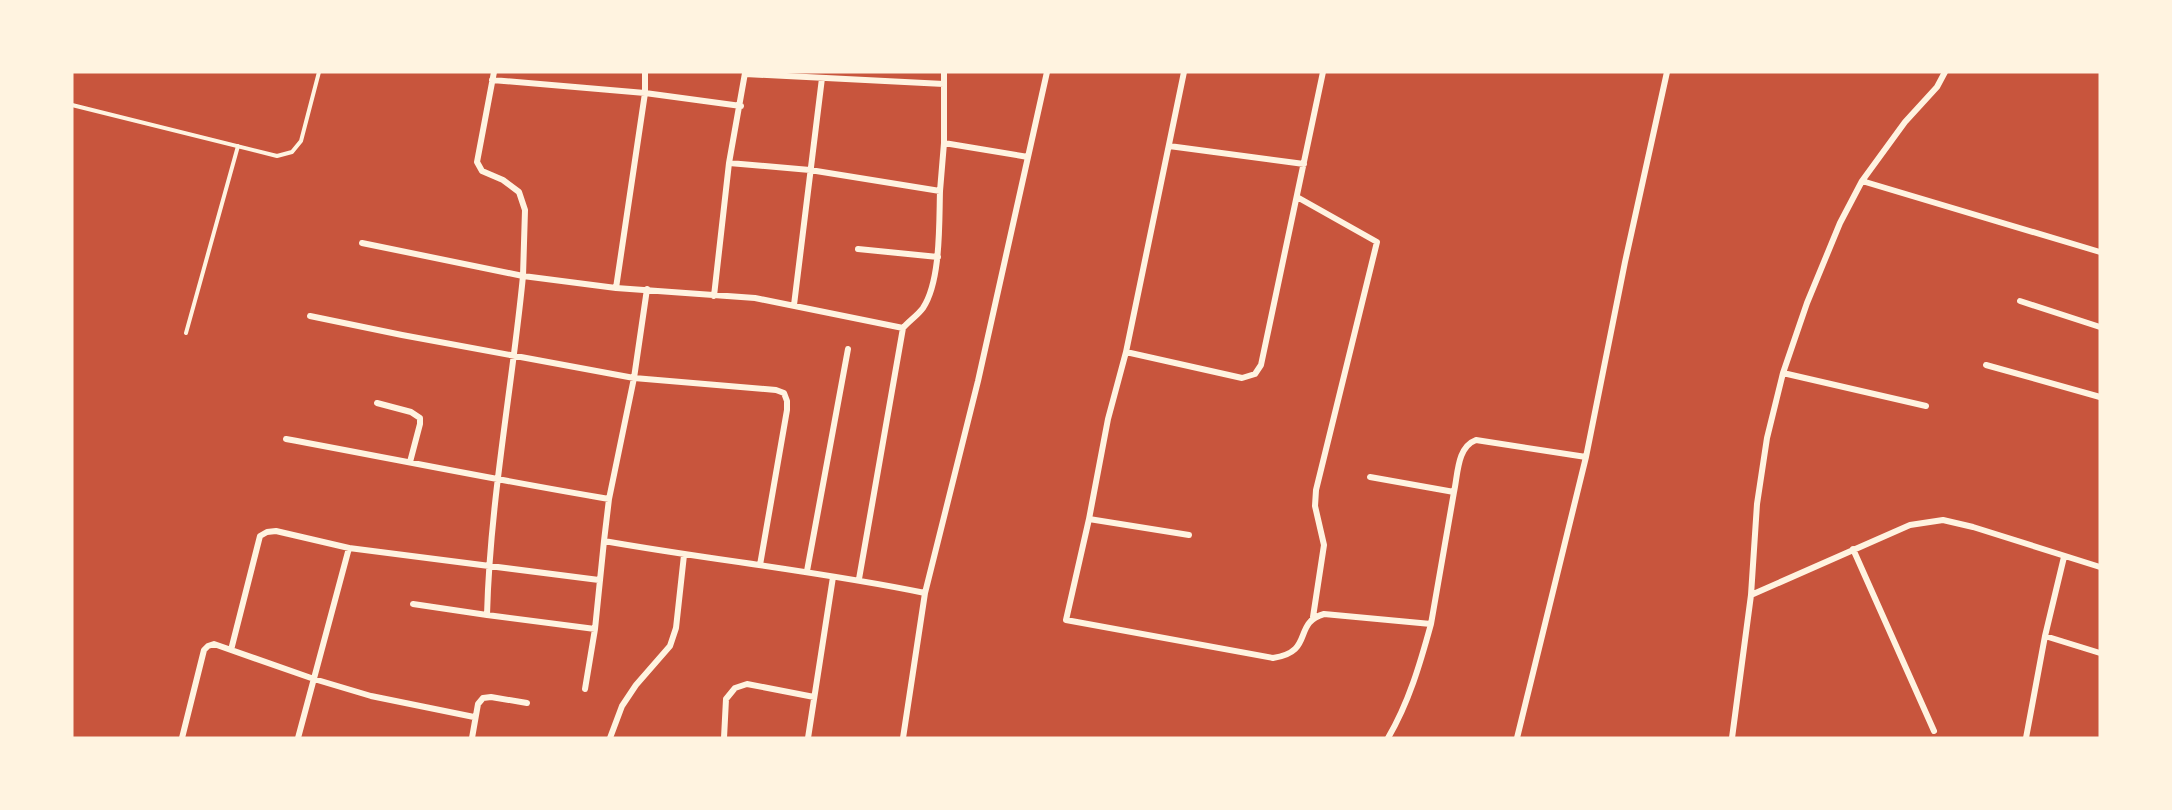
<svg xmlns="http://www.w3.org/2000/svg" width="2172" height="810" viewBox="0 0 2172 810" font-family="Cabin,sans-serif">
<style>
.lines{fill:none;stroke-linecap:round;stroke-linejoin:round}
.service{stroke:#fff3e0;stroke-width:4}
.minor{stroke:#fff3e0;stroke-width:6}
</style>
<rect width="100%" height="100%" fill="#c8553d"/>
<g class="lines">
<path class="service" d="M72,105L277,156L292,152L301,141L319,72
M186,333L238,146"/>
<path class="minor" d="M944,72V143
M1945,72L1937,87L1905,122L1862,181L1840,223L1807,303L1783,373L1767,438L1757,504L1751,595L1910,525L1943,520L1973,527L2100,567
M745,74L944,84
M492,80L645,93L741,106
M1169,146L1304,164
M729,163L745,73
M1862,181L2100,252
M1297,197L1377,242L1316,490L1315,506L1324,545L1313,617
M362,243L523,276L525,210L519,192L503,180L482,171L477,162L494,72
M858,249L938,257
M616,288L645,93V72
M714,296L729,163L810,170L940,191L944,143L1028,157L1047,72
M2020,301L2100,327
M794,305L822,78
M310,316L402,335L634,378L776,390L784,393L787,401V410L760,565
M1126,352L1242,378L1255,374L1261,365L1323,72
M1986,365L2100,397
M1783,373L1926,406
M377,403L411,412L420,418V424L410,462
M286,439C394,459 501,481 609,499L604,541C711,560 819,571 925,593L978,381L1028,157
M1370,477L1454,492C1458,474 1457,447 1476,440L1586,457
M609,499L634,378L647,289
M1089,519L1108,419L1126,352L1184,72
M1189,535L1089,519L1066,620L1273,658C1315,652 1292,623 1324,614L1431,624C1420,664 1409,702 1388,738
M1853,549L1934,731
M807,571L848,349
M859,579L903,328
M413,604L487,615C490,501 512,389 523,276L616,288L755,298L903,328C909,321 918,315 923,308C941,281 939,223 940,191
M487,615L595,629
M1431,624L1454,492
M2045,636L2100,653
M231,650L260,536L267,532L276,531L349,548L599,580
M585,689L595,629L604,541
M182,738L204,650L208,646L214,644L314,679L371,696L474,717
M298,738L349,548
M472,738L478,704L483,698L491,697L527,703
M610,738L622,706L636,685L670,646L676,628L684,555
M724,738L726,699L735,688L747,684L814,697
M808,738L833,577
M903,738L925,593
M1517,738L1586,457L1625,262L1667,72
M1732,738L1751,595
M2026,738L2045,636L2064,557"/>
</g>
<rect width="2172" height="810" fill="none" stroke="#fff3e0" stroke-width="147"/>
</svg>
